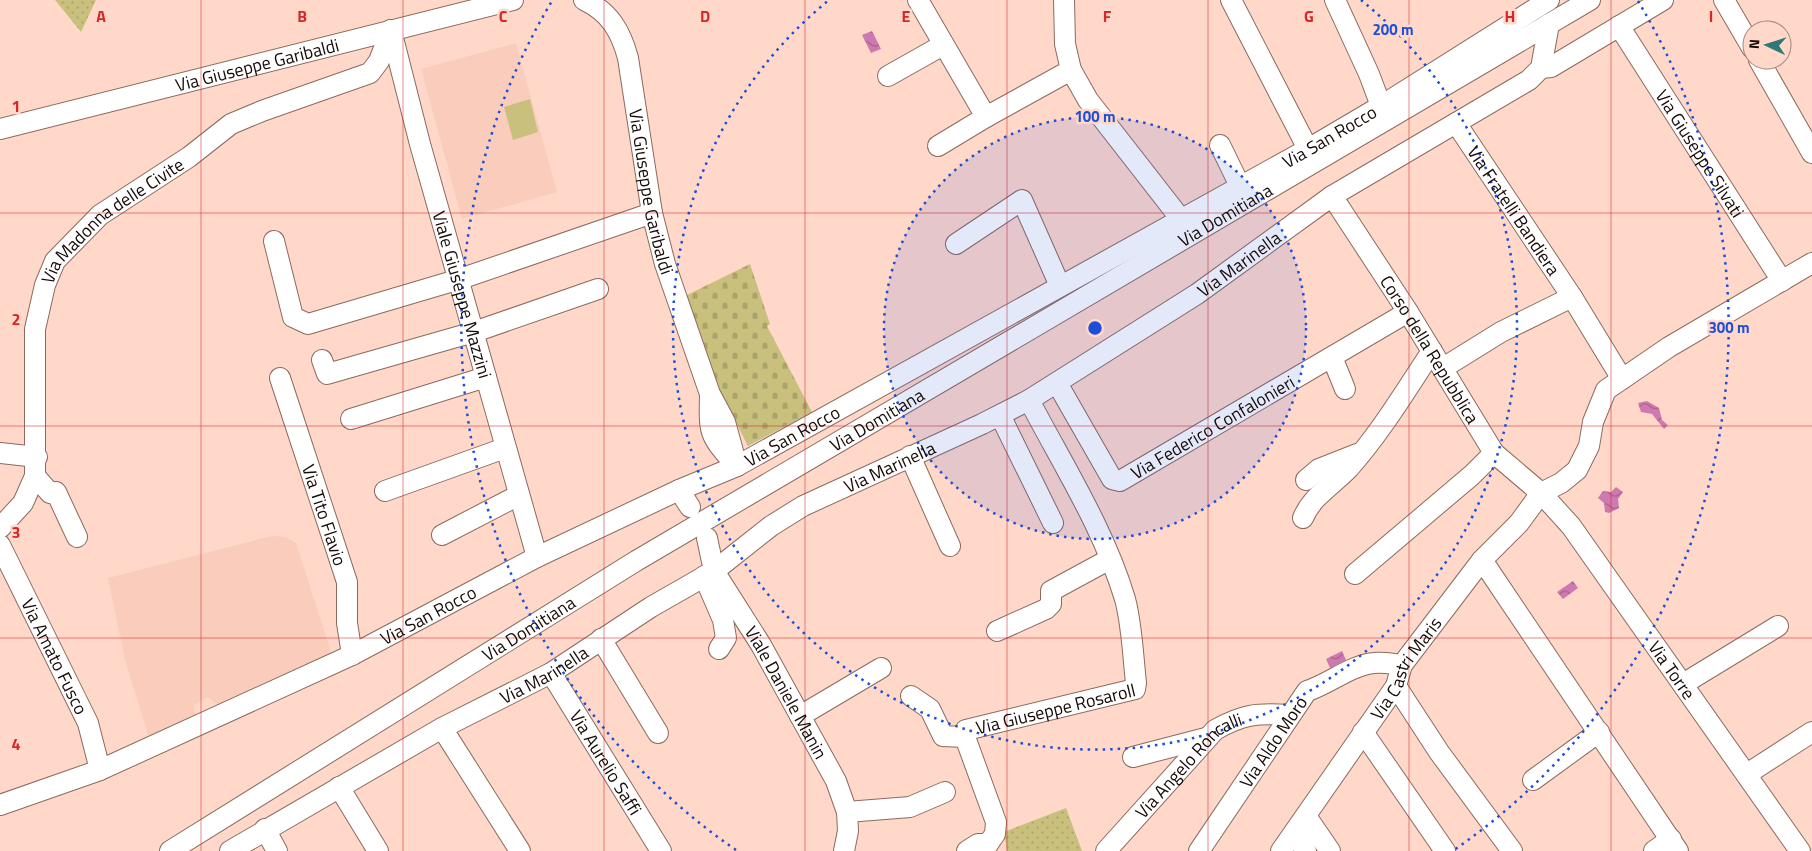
<svg xmlns="http://www.w3.org/2000/svg" width="1812" height="851" viewBox="0 0 1812 851" font-family="'Titillium Web',sans-serif">
<style>
.built{fill:#faccbb}
.grass{fill:url(#grass-dots)}
.cemetery{fill:url(#cemetery-stones)}
.pitch{fill:#c8c07c}
.water{fill:url(#water-waves)}
.lines{fill:none;stroke-linecap:round;stroke-linejoin:round}
.minor-casing{stroke:#8c6a5e;stroke-width:22}
.minor{stroke:#fff;stroke-width:20}
.grid{fill:none;stroke:#d62828;stroke-width:1;stroke-opacity:0.55}
.ring{fill:none;stroke:#1d4ed8;stroke-width:2.5;stroke-dasharray:2.5 5}
.labels{text-anchor:middle;dominant-baseline:central;stroke-width:5;stroke-linejoin:round;paint-order:stroke}
.street-label{font-size:18px;fill:#160a06;stroke:#ffd8ca}
.grid-label{font-size:16px;text-anchor:middle;font-weight:bold;fill:#d62828;stroke:#ffd8ca;stroke-width:5;stroke-linejoin:round;paint-order:stroke}
.centre{fill:#1d4ed8;stroke:#ffd8ca;stroke-width:2.5}
.ring-label{font-size:15px;text-anchor:middle;font-weight:bold;fill:#1d4ed8;stroke:#ffd8ca;stroke-width:5;stroke-linejoin:round;paint-order:stroke}
</style>
<defs>
<pattern id="grass-dots" width="8" height="8" patternUnits="userSpaceOnUse" patternTransform="scale(1.25)"><rect width="8" height="8" fill="#c8c07c"/><path d="M2 2h.1M6 6h.1" fill="none" stroke="#aba46a" stroke-width="1.8" stroke-linecap="round"/></pattern>
<pattern id="cemetery-stones" width="16" height="16" patternUnits="userSpaceOnUse" patternTransform="scale(1.25)"><rect width="16" height="16" fill="#c8c07c"/><path d="M2 7V4a2 2 0 0 1 4 0v3zM10 15v-3a2 2 0 0 1 4 0v3z" fill="#aba46a"/></pattern>
<pattern id="water-waves" width="16" height="10" patternUnits="userSpaceOnUse" patternTransform="scale(1.25)"><rect width="16" height="10" fill="#cf79b1"/><path d="M0 5q4-4 8 0t8 0" fill="none" stroke="#a7618e"/></pattern>
</defs>
<rect width="100%" height="100%" fill="#ffd8ca"/>
<path class="built" d="M516,43L557,192L462,219L421,69Z
M272,536L286,537L296,543L333,658L221,708L208,697L194,705L196,719L150,741L125,660L108,578Z"/>
<path class="grass" d="M55,0H96L81,32Z
M1066,808L1082,851H1007L1004,832Z"/>
<path class="cemetery" d="M750,264L770,324L767,326L812,412L748,446L703,359L683,297Z"/>
<path class="pitch" d="M530,99L538,132L513,140L504,107Z"/>
<path class="water" d="M872,31L881,49L871,53L862,35Z
M1647,401L1659,408L1662,420L1668,425L1664,429L1652,414L1641,412L1638,403Z
M1616,487L1623,492L1618,499L1619,508L1609,513L1605,512L1604,503L1598,498L1603,491L1611,492Z
M1573,581L1578,588L1563,599L1557,592Z
M1342,651L1346,660L1330,668L1326,659Z"/>
<g class="lines">
<defs>
<g id="minor">
<path id="s1" d="M584,0C610,12 621,32 628,58L652,213L665,264L710,394L725,422L737,466"/>
<path d="M918,0L986,117L1071,70"/>
<path d="M1064,0L1065,44L1071,70L1088,100L1180,218"/>
<path d="M1231,0L1308,149"/>
<path d="M1335,0L1369,74L1381,106"/>
<path d="M1724,0L1752,48"/>
<path id="s2" d="M1619,26L1782,281"/>
<path id="s3" d="M391,30L420,144L537,557"/>
<path d="M1759,60L1812,153"/>
<path d="M1541,68L1551,67L1663,0"/>
<path d="M888,76L943,45"/>
<path id="s4" d="M1456,123L1572,297L1622,379"/>
<path id="s5" d="M0,129L513,0"/>
<path d="M1220,145L1240,186"/>
<path d="M938,146L986,117"/>
<path id="s6" d="M1332,196L1408,312L1494,453L1541,493L1571,526L1800,851"/>
<path d="M274,241L293,317L308,324L460,279L652,213"/>
<path d="M956,244L1022,200L1060,286"/>
<path d="M1332,357L1345,389"/>
<path d="M322,360L327,374L474,332L598,289"/>
<path d="M1443,368L1501,332L1572,297"/>
<path id="s7" d="M280,378L347,582V623L352,655"/>
<path id="s8" d="M1057,383L1112,479L1120,481L1408,312"/>
<path d="M710,395C709,434 709,435 735,464"/>
<path d="M1000,415L1053,523"/>
<path d="M351,419L486,377"/>
<path d="M0,453L37,457"/>
<path d="M910,456L950,546"/>
<path d="M35,476L50,493L56,492L77,537"/>
<path d="M1306,480L1319,469L1357,454"/>
<path d="M679,490L690,507"/>
<path d="M385,491L505,448"/>
<path d="M1303,518C1312,496 1333,485 1349,468C1381,432 1406,390 1432,351"/>
<path id="s9" d="M0,528L23,503L35,476V329L45,285L55,261L100,215L189,157L231,124L262,111L370,73L379,61L391,30"/>
<path d="M442,535L519,495"/>
<path id="s10" d="M707,538L714,571L761,645L836,781L847,812L848,831L844,851"/>
<path id="s11" d="M0,545L88,723L100,770"/>
<path d="M1482,560L1678,851"/>
<path d="M1355,574L1472,475L1494,453"/>
<path d="M704,576L723,620L726,638L719,649"/>
<path d="M997,631L1046,609L1051,604V591L1110,559"/>
<path d="M601,639L658,733"/>
<path id="s12" d="M551,673L661,851"/>
<path d="M1683,684L1778,626"/>
<path d="M1396,686L1439,752L1512,851"/>
<path d="M911,696L930,709L943,736L965,737"/>
<path d="M800,716L881,668"/>
<path d="M442,728L520,851"/>
<path d="M1363,732L1445,851"/>
<path d="M1133,757L1206,738"/>
<path d="M1747,774L1812,732"/>
<path d="M1533,780L1599,732"/>
<path d="M339,787L378,851"/>
<path id="s13" d="M0,805L100,770L352,655L537,557L679,490L737,466L1308,149L1381,106L1549,0"/>
<path d="M847,812L910,807L945,792"/>
<path d="M1306,816L1330,851"/>
<path d="M265,829L277,851"/>
<path d="M1295,833L1306,851"/>
<path id="s14" d="M988,844L995,834L996,822L965,737L966,730L1135,689L1136,683C1133,656 1132,625 1125,599C1104,529 1063,465 1029,400"/>
<path id="s15" d="M170,851L636,561L1590,0"/>
<path id="s16" d="M230,851L442,728L551,673L651,607L714,571L771,526L803,506L982,424L1029,400L1197,294L1332,196L1529,80L1541,68L1549,24"/>
<path d="M967,851L978,844H988"/>
<path id="s17" d="M1106,851L1215,730C1243,714 1257,713 1289,715"/>
<path id="s18" d="M1199,851L1307,691C1329,684 1351,665 1374,663C1383,662 1393,664 1402,665"/>
<path id="s19" d="M1281,851L1396,686L1402,665L1482,560L1519,523L1541,493L1561,483L1577,470L1589,446L1593,422L1606,390L1669,347L1812,263"/>
<path d="M1654,851L1671,839"/>
</g>
</defs>
<use href="#minor" class="minor-casing"/>
<use href="#minor" class="minor"/>
</g>
<path class="grid" d="M201,0V851M403,0V851M604,0V851M805,0V851M1007,0V851M1208,0V851M1409,0V851M1611,0V851M0,213H1812M0,426H1812M0,638H1812"/>
<circle cx="1095" cy="328" r="211" fill="#1d4ed8" fill-opacity=".12"/>
<g class="ring">
<circle cx="1095" cy="328" r="211"/>
<path d="M1361 0A422 422 0 1 1 829 0"/>
<path d="M736 850A634 634 0 0 1 552 1M1638 1A634 634 0 0 1 1454 850"/>
</g>
<g class="labels">
<g class="street-label">
<text stroke="none"><textPath href="#s5" startOffset="265">Via Giuseppe Garibaldi</textPath></text>
<text stroke="none"><textPath href="#s13" startOffset="1490">Via San Rocco</textPath></text>
<text stroke="none"><textPath href="#s2" startOffset="151">Via Giuseppe Silvati</textPath></text>
<text stroke="none"><textPath href="#s1" startOffset="211">Via Giuseppe Garibaldi</textPath></text>
<text stroke="none"><textPath href="#s4" startOffset="105">Via Fratelli Bandiera</textPath></text>
<text stroke="none"><textPath href="#s15" startOffset="1232">Via Domitiana</textPath></text>
<text stroke="none"><textPath href="#s9" startOffset="351">Via Madonna delle Civite</textPath></text>
<text stroke="none"><textPath href="#s16" startOffset="1170">Via Marinella</textPath></text>
<text stroke="none"><textPath href="#s3" startOffset="274">Viale Giuseppe Mazzini</textPath></text>
<text stroke="none"><textPath href="#s6" startOffset="182">Corso della Repubblica</textPath></text>
<text stroke="none"><textPath href="#s15" startOffset="828">Via Domitiana</textPath></text>
<text stroke="none"><textPath href="#s8" startOffset="226">Via Federico Confalonieri</textPath></text>
<text stroke="none"><textPath href="#s13" startOffset="875">Via San Rocco</textPath></text>
<text stroke="none"><textPath href="#s16" startOffset="765">Via Marinella</textPath></text>
<text stroke="none"><textPath href="#s7" startOffset="144">Via Tito Flavio</textPath></text>
<text stroke="none"><textPath href="#s13" startOffset="469">Via San Rocco</textPath></text>
<text stroke="none"><textPath href="#s15" startOffset="422">Via Domitiana</textPath></text>
<text stroke="none"><textPath href="#s11" startOffset="124">Via Amato Fusco</textPath></text>
<text stroke="none"><textPath href="#s19" startOffset="222">Via Castri Maris</textPath></text>
<text stroke="none"><textPath href="#s6" startOffset="586">Via Torre</textPath></text>
<text stroke="none"><textPath href="#s16" startOffset="360">Via Marinella</textPath></text>
<text stroke="none"><textPath href="#s10" startOffset="175">Viale Daniele Manin</textPath></text>
<text stroke="none"><textPath href="#s14" startOffset="214">Via Giuseppe Rosaroll</textPath></text>
<text stroke="none"><textPath href="#s18" startOffset="132">Via Aldo Moro</textPath></text>
<text stroke="none"><textPath href="#s12" startOffset="105">Via Aurelio Saffi</textPath></text>
<text stroke="none"><textPath href="#s17" startOffset="120">Via Angelo Roncalli</textPath></text>
</g>
</g>
<g class="grid-label">
<text x="101" y="22">A</text>
<text x="302" y="22">B</text>
<text x="503" y="22">C</text>
<text x="705" y="22">D</text>
<text x="906" y="22">E</text>
<text x="1107" y="22">F</text>
<text x="1309" y="22">G</text>
<text x="1510" y="22">H</text>
<text x="1711" y="22">I</text>
<text x="16" y="112">1</text>
<text x="16" y="325">2</text>
<text x="16" y="538">3</text>
<text x="16" y="750">4</text>
</g>
<circle cx="1095" cy="328" r="8" class="centre"/>
<g class="ring-label">
<text x="1393" y="35">200 m</text>
<text x="1095" y="122">100 m</text>
<text x="1729" y="333">300 m</text>
</g>
<g transform="translate(1767 45) rotate(274)"><circle r="24" fill="#ffd8ca" stroke="#a2867c"/>
<path d="M0-4L9 19L0 12L-9 19Z" fill="#2f7876"/>
<text y="-8" font-size="14" font-weight="bold" text-anchor="middle" fill="#160a06">N</text>
</g>
</svg>
